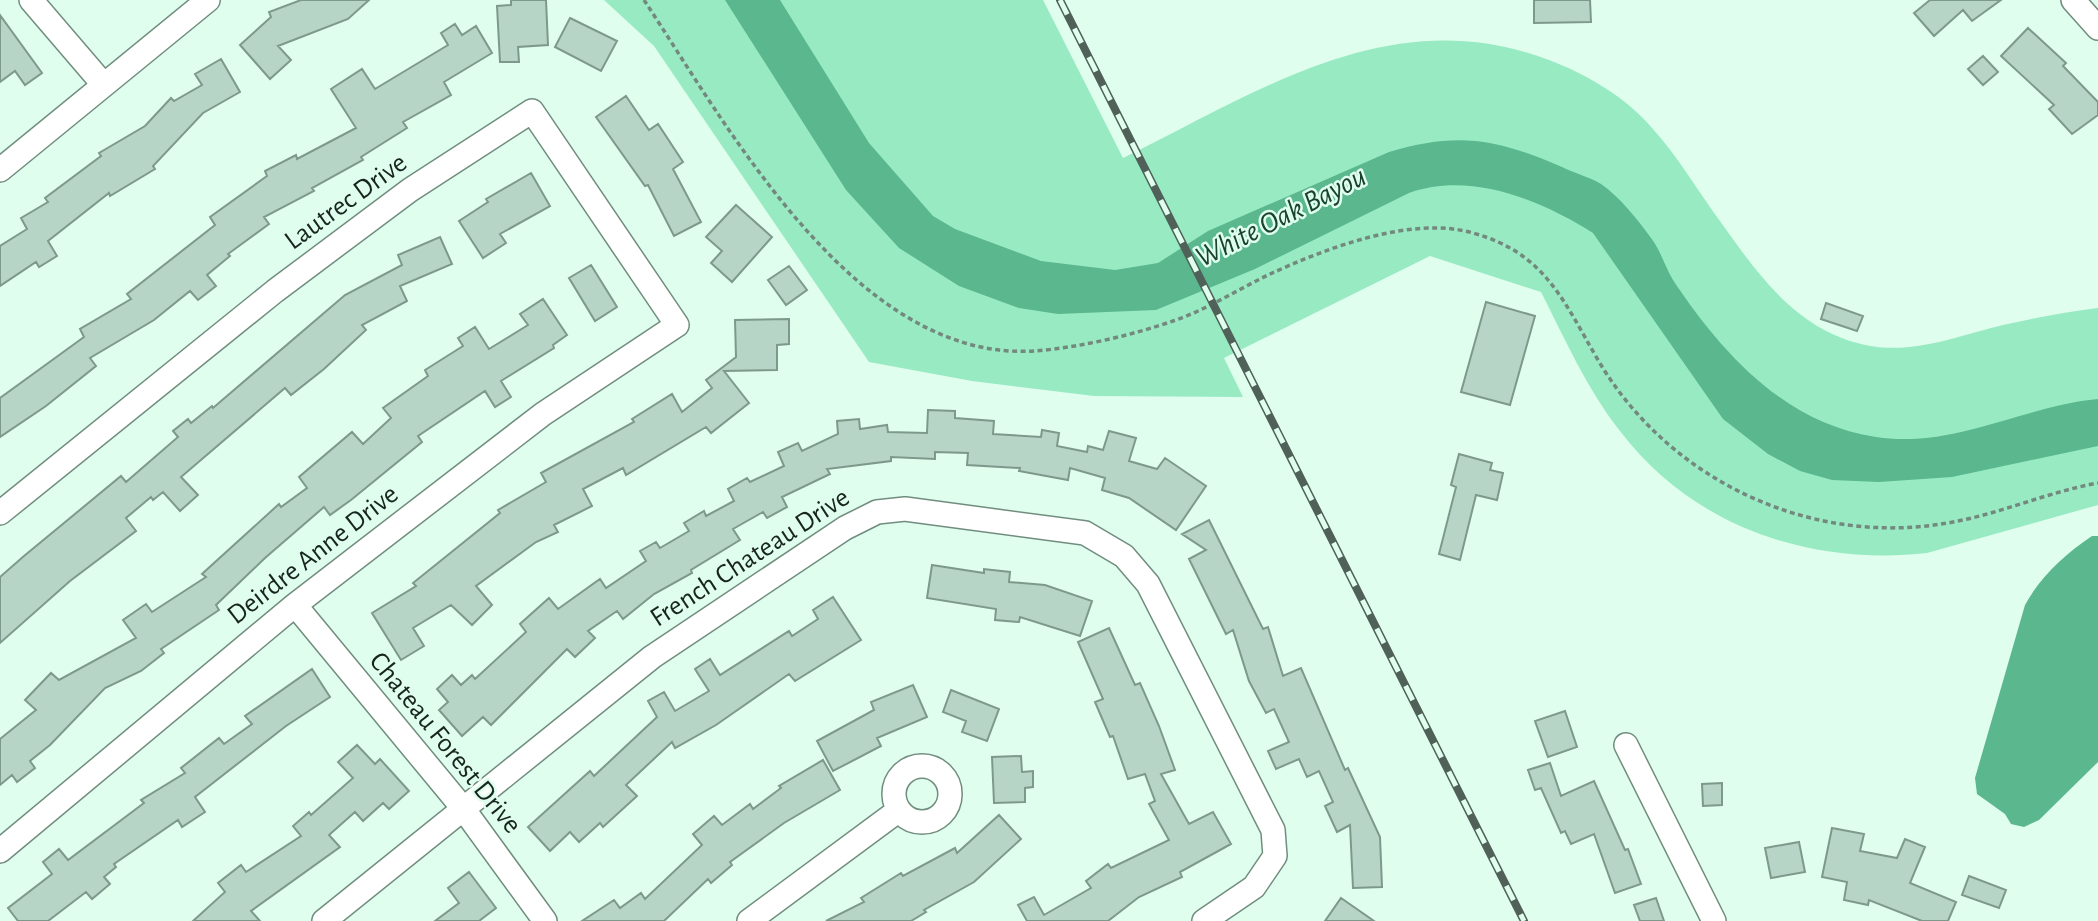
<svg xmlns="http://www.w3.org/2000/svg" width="2098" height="921" viewBox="0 0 2098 921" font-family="'Alegreya Sans',sans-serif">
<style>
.green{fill:#98eac3}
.water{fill:#5ab78e}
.building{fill:#b7d5c6;stroke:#7d998b;stroke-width:2}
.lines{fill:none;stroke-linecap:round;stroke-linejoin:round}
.street-casing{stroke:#718d7f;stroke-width:26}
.path{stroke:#74897e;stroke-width:3.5;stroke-dasharray:5 3.5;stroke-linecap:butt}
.street{stroke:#fff;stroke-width:23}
.rail-casing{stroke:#4f6158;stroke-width:8}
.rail{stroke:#dffeed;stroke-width:5;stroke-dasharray:16;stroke-linecap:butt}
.labels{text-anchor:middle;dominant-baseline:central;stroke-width:5;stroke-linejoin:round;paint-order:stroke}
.street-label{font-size:28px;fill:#18241e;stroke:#dffeed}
.water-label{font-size:30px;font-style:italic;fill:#194230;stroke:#dffeed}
</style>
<rect width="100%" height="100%" fill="#dffeed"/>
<path class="green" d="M604,0H1043L1123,158C1260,91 1392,0 1549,60C1586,74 1626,97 1652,128C1678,156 1699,193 1722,224C1760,277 1797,330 1865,345C1913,355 1957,336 2003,325C2034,318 2066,312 2098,308V505L1927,553C1810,566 1693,527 1620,431C1587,389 1565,339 1541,292L1430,256L1224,358L1243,397L1094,396L972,381L869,362L654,46Z"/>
<path class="water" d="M725,0H780L869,143L933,216L955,229L1041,261L1115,270L1158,263L1208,231L1389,152C1458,131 1498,139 1562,167C1574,173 1590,177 1601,184C1620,197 1638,220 1651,238C1661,251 1665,267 1673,280C1721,352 1785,424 1876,437C1953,449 2023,406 2098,399V446L1952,477L1879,482L1832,480L1800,471L1768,454L1723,419L1593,233C1540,200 1471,171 1409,193L1255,269L1156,310L1058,314L1019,308L959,286L899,248L846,190Z
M2092,536H2098V762L2039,820L2024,827L2011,824L2005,814L1977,794L1975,778L2025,605C2040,577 2065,554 2092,536Z"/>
<path class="building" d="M301,0H369L348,19L278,46L291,60L270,79L240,45L271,17L269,12Z
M511,0H546L548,45L518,47L519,62H500L497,6L511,5Z
M1534,0H1590L1591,22L1534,23Z
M1930,0H2001L1972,21L1963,10L1934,36L1914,13Z
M0,15L42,73L25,85L15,71L0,82Z
M570,18L617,41L601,71L555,47Z
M455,24L462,35L476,26L492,53L444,82L451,95L403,122L407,128L361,157L363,160L312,188L314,191L264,217L269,224L228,254L230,256L207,275L216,286L198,300L190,291L154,320L90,358L96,366L46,406L0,437V398L84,337L80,329L131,299L127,294L215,225L210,217L267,176L265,171L296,155L297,159L356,128L331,89L362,69L375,89L448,45L441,33Z
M2028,28L2066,63L2063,66L2098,102V115L2072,134L2049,109L2054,105L2001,56Z
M1983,56L1998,72L1983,85L1968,69Z
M221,59L240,92L203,113L153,166L155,169L110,196L109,193L48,241L57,256L39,267L36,262L0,286V246L27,229L21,218L48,202L45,198L101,156L99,153L145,126L171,98L174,101L202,85L195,74Z
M626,96L649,130L658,124L683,162L673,169L701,222L674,236L648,185L645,186L596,117Z
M531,173L550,206L500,234L506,243L483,258L459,221L488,202L486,199Z
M736,205L772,237L732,282L711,263L722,251L706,237Z
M440,237L452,264L400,286L407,301L362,325L366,330L324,369L291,395L285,388L181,477L198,495L180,511L163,492L153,500L151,497L126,518L136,531L70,581L0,643V577L24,556L121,476L126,482L178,437L173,431L188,419L191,423L212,406L213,408L345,295L402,265L398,255Z
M591,265L617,307L595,321L569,278Z
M789,266L807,290L786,305L768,280Z
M543,299L567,335L553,345L554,348L501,381L511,397L495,407L485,391L418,436L422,442L351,500L330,515L324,507L265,558L216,605L219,610L161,649L164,653L141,671L105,688L50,745L30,761L35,768L17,782L12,775L0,785V739L36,710L25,700L51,673L59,680L136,638L123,620L146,604L152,612L206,577L202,574L279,504L281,507L307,488L299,477L352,432L363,444L391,418L383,408L428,376L425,370L463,346L458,338L475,327L489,349L528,325L520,314Z
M1486,302L1535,316L1510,405L1461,392Z
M1826,303L1863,316L1857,331L1821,319Z
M789,319V344L777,345V370L724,371L749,403L711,433L706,427L626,475L623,468L583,489L592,506L554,525L558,532L536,542L476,586L492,605L472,625L451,605L413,628L424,646L401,660L372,613L416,586L413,583L500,513L498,510L546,482L541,473L634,422L632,419L672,394L682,412L712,388L706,380L736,357L735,320Z
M928,410L955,411V418L994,421L993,434L1041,437L1042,430L1059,433L1057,446L1087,452L1088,446L1103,450L1109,431L1136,438L1129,461L1157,469L1165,458L1206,486L1176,530L1129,498L1102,490L1105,478L1070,468L1068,480L1019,471L1020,468L967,465L968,453L935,452V459L891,457V461L827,469L830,474L782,497L787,507L767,518L763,512L733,529L740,540L691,570L692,573L654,594L623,619L617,611L588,631L595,638L575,657L567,649L491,725L483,717L462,736L439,710L448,702L437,689L452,675L461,685L472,675L475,679L526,632L520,624L549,598L558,609L600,579L606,588L646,561L640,551L656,542L660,548L689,531L684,523L704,511L706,516L734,501L728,489L747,478L750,482L784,466L778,452L798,443L802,451L838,434L837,421L859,419L860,429L887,425L888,432L927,433Z
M1459,454L1492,463L1490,470L1503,473L1497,500L1476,495L1460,560L1439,554L1456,487L1451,485Z
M1209,520L1263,629L1268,627L1283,676L1301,668L1345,770L1348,768L1380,837L1382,887L1353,888L1350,825L1337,832L1325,806L1333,802L1319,771L1307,777L1299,759L1276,769L1268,751L1289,742L1274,709L1266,713L1249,681L1233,630L1226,634L1189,559L1206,550L1182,534Z
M932,565L984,573V569L1010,572L1009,582L1045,585L1092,601L1080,636L1020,617L1019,622L995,620L996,609L927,598Z
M833,597L861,640L795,681L789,674L716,725L675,748L672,742L626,785L637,796L603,827L600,823L579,842L570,832L550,851L528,827L590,771L594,776L657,717L648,701L664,692L675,711L709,691L695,669L710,659L720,675L789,631L792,636L818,619L813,610Z
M1109,628L1135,685L1140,683L1159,726L1175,770L1161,774L1189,824L1213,812L1231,844L1180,872L1182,877L1139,897L1108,921H1027L1018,905L1034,897L1044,915L1091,888L1086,881L1108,864L1111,868L1169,840L1149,804L1155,801L1145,774L1128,779L1113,736L1110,737L1095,702L1103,699L1078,642Z
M312,669L330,697L286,726L195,797L205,812L182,827L178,820L114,864L116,867L104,877L110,884L92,899L86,892L48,921H18L8,908L52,874L43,862L59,849L68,860L144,803L141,800L185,773L181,768L219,738L224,744L252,724L245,716Z
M913,685L927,717L877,738L881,746L833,771L817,741L874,710L871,702Z
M951,690L999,709L987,741L962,732L966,721L943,712Z
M1565,711L1577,747L1548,757L1535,721Z
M357,745L375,764L380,759L409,791L389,809L383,803L363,821L355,812L329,835L340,847L251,911L260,921H193L225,892L218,883L241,865L246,872L301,836L293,826L309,812L311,815L353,778L338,762Z
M1021,756L1022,772L1033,771V787L1025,788V802L994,803L992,757Z
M823,760L840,790L784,823L730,862L732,865L711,883L708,879L664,921H582L614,900L620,908L641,893L645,899L702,845L693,834L714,816L722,825L750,804L753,809L781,788L779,786Z
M1550,763L1561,796L1594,781L1625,850L1628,849L1641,884L1615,893L1594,834L1571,844L1565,831L1561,833L1541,788L1535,790L1528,770Z
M1722,783V805L1703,806L1702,784Z
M999,815L1021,839L974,882L924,910L926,912L911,921H826L864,902L861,898L901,873L903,876L955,848L957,853Z
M1832,828L1864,834L1860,851L1897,858L1905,839L1925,847L1910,883L1956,902L1948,921H1922L1869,900L1868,905L1844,900L1847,882L1822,877Z
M1799,842L1805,872L1771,878L1765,848Z
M469,872L496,908L479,921H435L459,903L448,888Z
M1969,876L2006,890L1999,908L1962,895Z
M1341,898L1374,921H1325Z
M1656,898L1664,921H1640L1634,905Z"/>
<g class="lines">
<defs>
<path id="street" d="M31,0L103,84
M2073,0L2098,28
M0,170L208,0
M0,513L275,291L410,190L532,111L677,325L543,414L295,605L0,851
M295,605L462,807L545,921
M1626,745L1714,921
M894 794a28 28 0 1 1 56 0a28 28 0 1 1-56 0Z
M324,921L652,657L845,528L877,512L905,509L1085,533L1124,556L1148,584L1273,830L1275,856L1254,887L1204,921
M749,921L899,810"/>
</defs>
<use href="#street" class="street-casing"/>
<path class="path" d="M644,0C728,127 856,362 1034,351C1077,348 1133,335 1173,321C1206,310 1237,290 1268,275C1324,249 1411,215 1473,233C1545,253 1563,300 1598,360C1669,481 1813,549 1953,522C2002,513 2048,492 2098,483"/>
<use href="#street" class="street"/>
<defs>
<path id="rail" d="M1060,0L1524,921"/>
</defs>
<use href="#rail" class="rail-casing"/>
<use href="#rail" class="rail"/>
</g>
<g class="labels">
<g class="street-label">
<text transform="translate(346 202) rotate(-36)">Lautrec Drive</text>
<text transform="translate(313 555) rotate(-38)">Deirdre Anne Drive</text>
<text transform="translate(750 558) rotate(-33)">French Chateau Drive</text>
<text transform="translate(445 743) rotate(51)">Chateau Forest Drive</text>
</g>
<g class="water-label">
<text transform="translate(1281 217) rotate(-27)">White Oak Bayou</text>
</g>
</g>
</svg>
